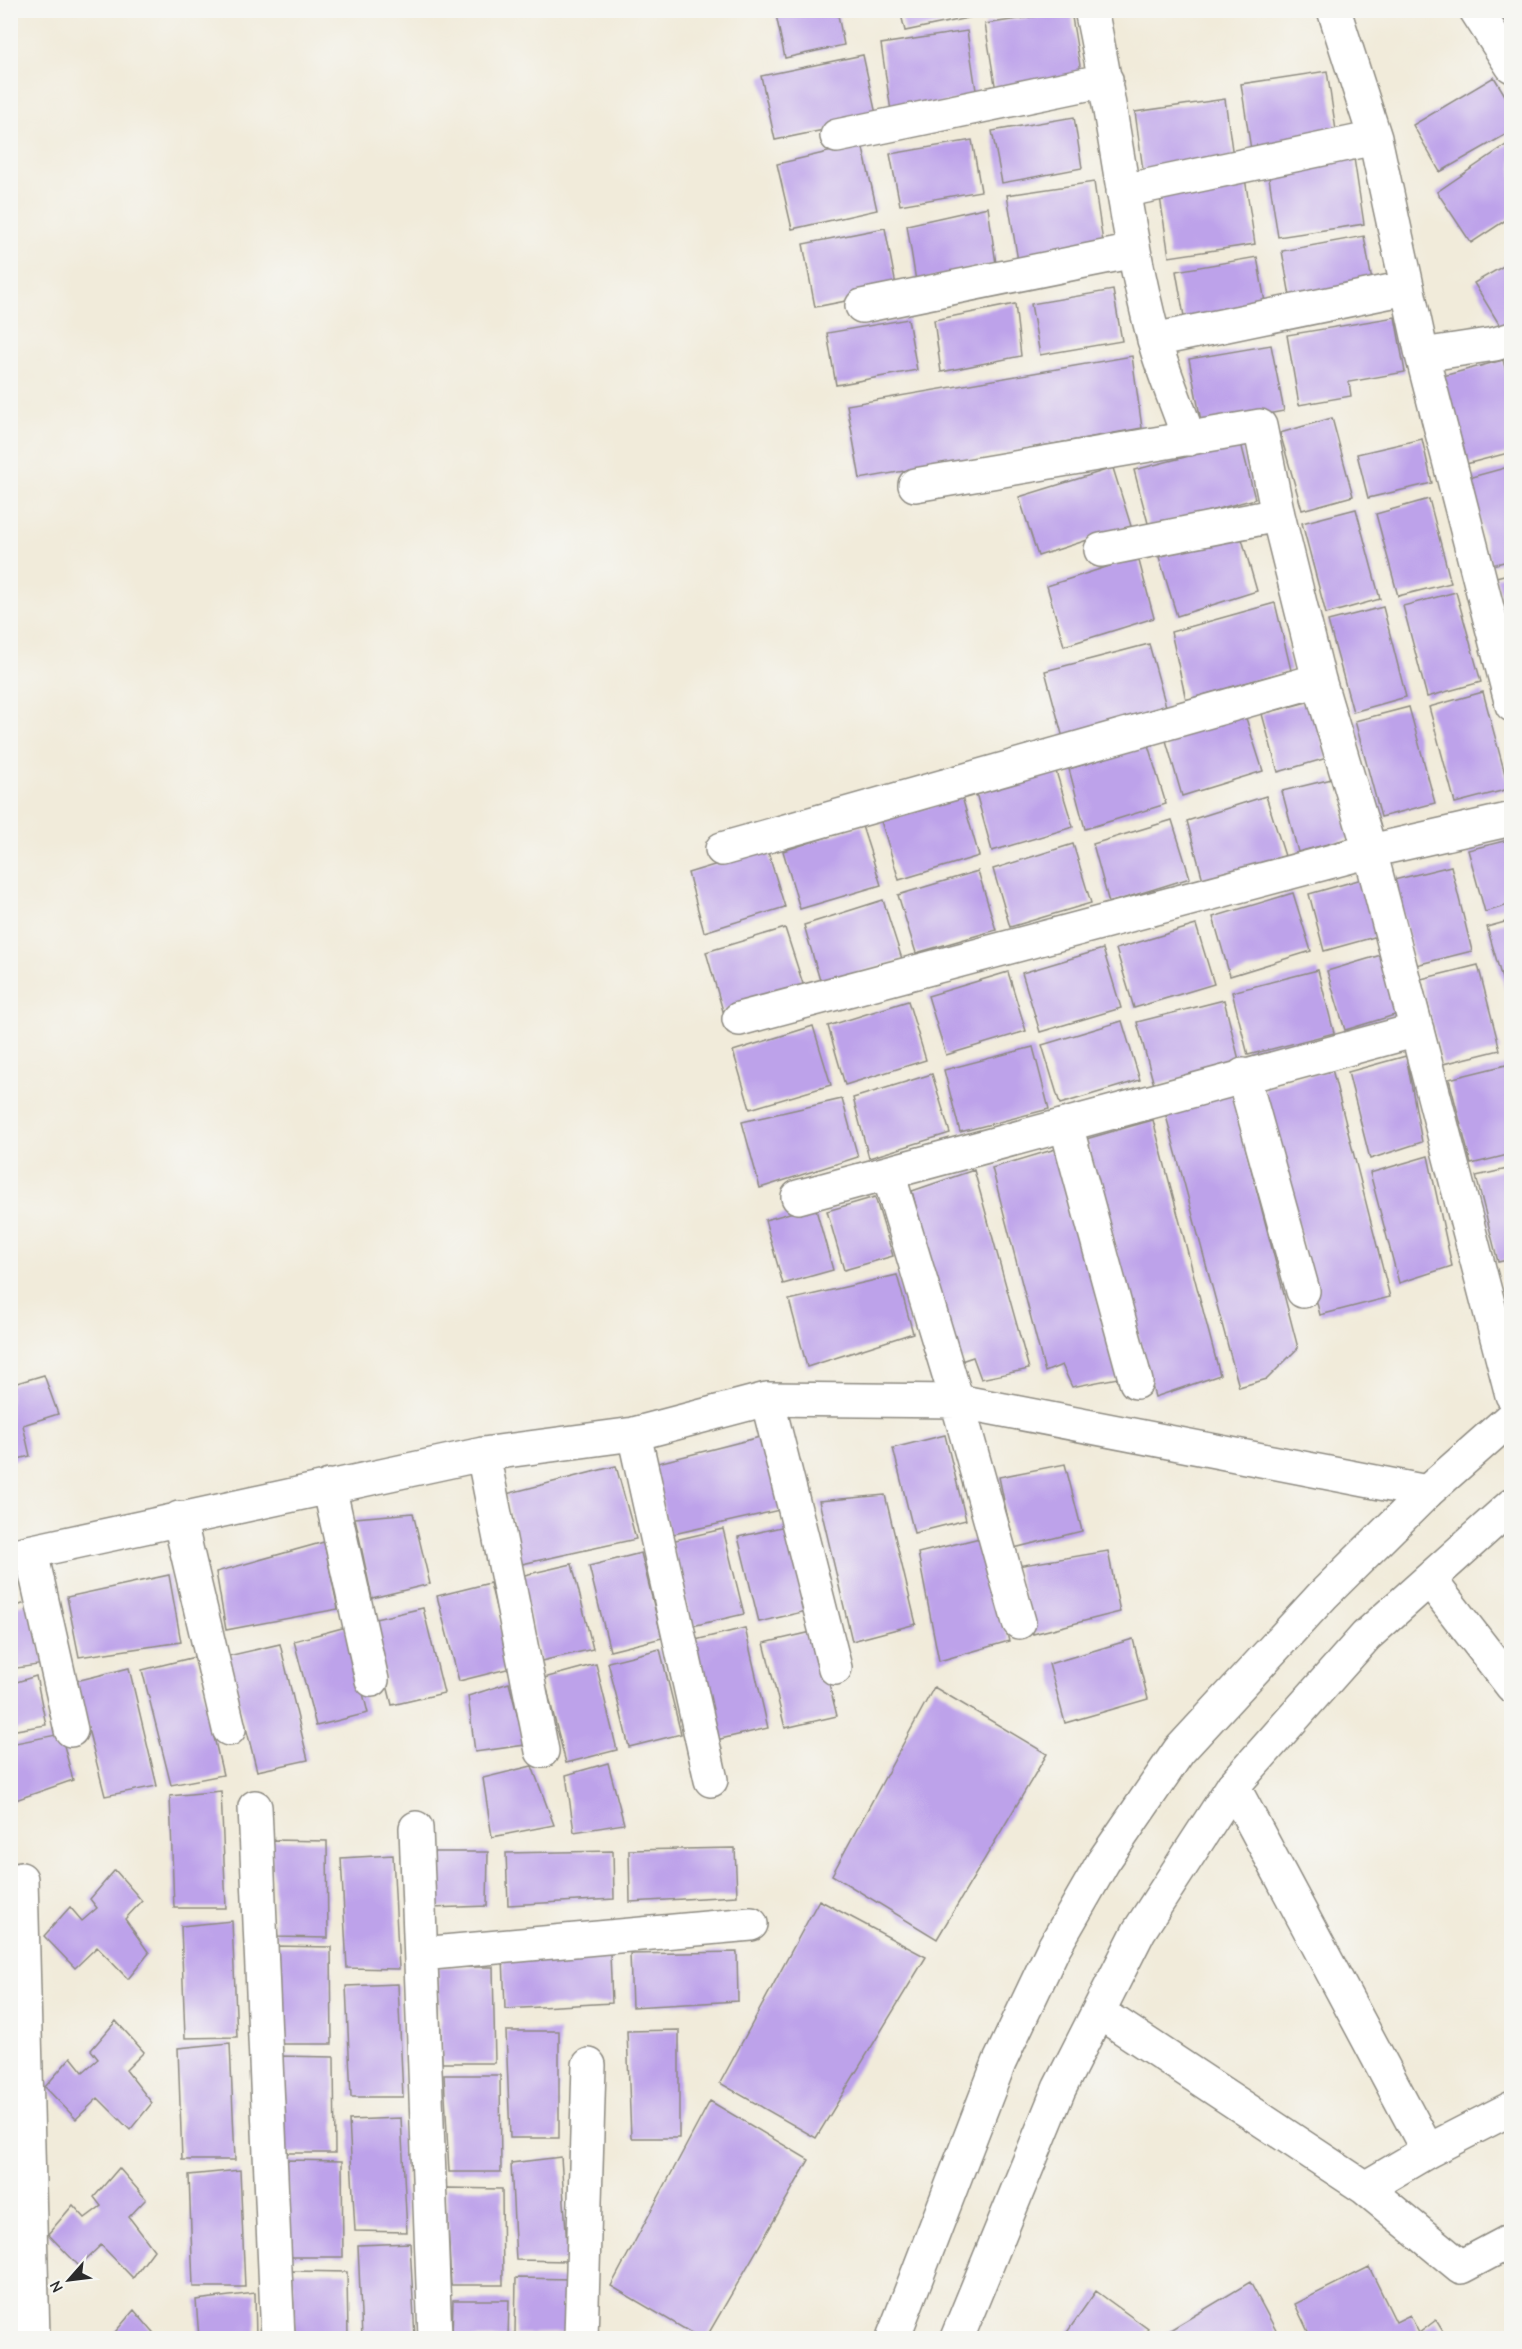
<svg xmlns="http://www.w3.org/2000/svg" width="1522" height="2349" viewBox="0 0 1522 2349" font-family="'Comic Neue',sans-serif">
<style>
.building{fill:#bda2ea}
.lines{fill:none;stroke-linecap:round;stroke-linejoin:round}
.minor-casing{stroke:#8e8b82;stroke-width:36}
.major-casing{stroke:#8e8b82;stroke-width:36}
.minor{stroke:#fff;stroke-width:33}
.major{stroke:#fff;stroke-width:33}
</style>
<rect width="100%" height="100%" fill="#f6f6f2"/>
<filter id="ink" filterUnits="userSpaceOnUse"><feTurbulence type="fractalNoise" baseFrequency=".0167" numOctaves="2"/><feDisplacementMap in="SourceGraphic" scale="12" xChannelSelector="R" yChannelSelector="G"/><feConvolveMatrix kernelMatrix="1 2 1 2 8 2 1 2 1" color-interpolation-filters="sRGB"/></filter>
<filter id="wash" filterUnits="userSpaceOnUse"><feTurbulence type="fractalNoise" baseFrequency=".008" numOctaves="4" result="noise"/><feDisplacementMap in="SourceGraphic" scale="24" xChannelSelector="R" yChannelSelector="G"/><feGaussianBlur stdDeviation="1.35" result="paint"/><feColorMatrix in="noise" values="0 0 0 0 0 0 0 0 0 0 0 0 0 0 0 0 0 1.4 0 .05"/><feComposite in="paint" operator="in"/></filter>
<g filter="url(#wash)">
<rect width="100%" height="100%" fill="#f1ebda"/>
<g id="blocks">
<path class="building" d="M775,10H837L844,45L785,58Z
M900,10H986L987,14L905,31Z
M1500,10H1512V28Z
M1071,11L1082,78L996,91L985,24Z
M967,31L977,97L891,111L881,44Z
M863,55L877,119L775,140L761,76Z
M1327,71L1337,137L1251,150L1241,84Z
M1494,77L1512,107V131L1440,172L1413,125Z
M1225,99L1233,157L1143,170L1135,112Z
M1074,117L1082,168L1002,183L992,131Z
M972,140L981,191L900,205L890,154Z
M1512,141V216L1471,243L1437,192Z
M862,144L877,210L792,229L777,164Z
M1354,158L1364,224L1278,237L1268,171Z
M1245,178L1255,244L1169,257L1159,190Z
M1094,182L1104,249L1018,261L1007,195Z
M988,207L996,264L916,281L907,225Z
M885,228L897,291L815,307L803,244Z
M1364,236L1373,287L1291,302L1282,251Z
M1257,257L1266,308L1185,322L1176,271Z
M1512,261V330L1505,334L1474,283Z
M1113,290L1122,341L1040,355L1031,304Z
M1015,304L1021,356L941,372L934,320Z
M1395,317L1405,372L1349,382L1351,396L1299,405L1287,335Z
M908,319L917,370L836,385L827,333Z
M1271,345L1284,411L1202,426L1189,359Z
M1132,356L1142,428L860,479L847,405Z
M1503,360L1512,393V452L1466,464L1443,376Z
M1332,418L1353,496L1302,510L1280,433Z
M1422,439L1432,483L1368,498L1357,454Z
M1241,443L1255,499L1149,527L1134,470Z
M1512,466V560L1492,565L1468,478Z
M1113,468L1131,526L1038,556L1019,497Z
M1429,499L1451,583L1398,596L1376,514Z
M1356,509L1380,599L1326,614L1302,523Z
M1240,532L1257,591L1177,616L1159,557Z
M1138,557L1154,618L1064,646L1047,586Z
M1512,573V635H1511L1496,577Z
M1456,592L1481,682L1427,697L1403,606Z
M1275,603L1291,670L1186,700L1171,632Z
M1383,607L1406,697L1353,712L1328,621Z
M1149,644L1167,710L1063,738L1045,671Z
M1483,692L1509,789L1455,803L1429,707Z
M1311,701L1327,758L1278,772L1262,714Z
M1409,707L1435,803L1381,817L1355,721Z
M1244,712L1263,771L1182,796L1165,737Z
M1148,745L1166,804L1085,829L1069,769Z
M1055,768L1073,827L992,851L976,793Z
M1332,779L1350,838L1298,852L1282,791Z
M1266,796L1285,856L1203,880L1187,821Z
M962,797L979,856L899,880L881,821Z
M1172,820L1190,878L1109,903L1093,844Z
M862,826L881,885L800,909L783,851Z
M1512,839V904L1485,912L1468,850Z
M1073,844L1091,903L1010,927L993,869Z
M767,849L785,907L704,932L688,873Z
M1451,866L1472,951L1416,965L1394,880Z
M978,871L996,930L916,953L898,895Z
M1362,879L1378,936L1324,951L1309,894Z
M1293,893L1311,951L1230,976L1213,917Z
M883,900L902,959L821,984L804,925Z
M1512,920V1009L1511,1010L1487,927Z
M1196,925L1214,984L1134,1008L1116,949Z
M785,928L804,987L723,1011L706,952Z
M1103,949L1121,1008L1040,1032L1022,973Z
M1381,955L1398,1014L1345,1030L1327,971Z
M1478,965L1500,1050L1443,1064L1421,979Z
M1318,970L1334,1033L1248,1055L1232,992Z
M1008,972L1026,1031L946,1055L928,996Z
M1224,1000L1240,1064L1154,1085L1137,1022Z
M908,1001L926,1060L845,1085L828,1026Z
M1122,1021L1140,1080L1060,1104L1042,1045Z
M813,1026L831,1085L750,1109L733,1051Z
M1033,1047L1049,1109L960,1132L944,1070Z
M1406,1056L1422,1142L1370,1159L1348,1072Z
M1506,1065L1512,1087V1154L1471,1164L1449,1079Z
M1332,1069L1390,1297L1320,1315L1264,1089Z
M932,1074L950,1133L869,1158L853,1098Z
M1231,1092L1298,1348L1267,1379L1239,1387L1165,1112Z
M842,1099L858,1157L760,1188L742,1122Z
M1153,1120L1220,1375L1155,1397L1086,1139Z
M1059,1148L1118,1378L1072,1387L1062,1365L1045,1372L992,1168Z
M1428,1156L1452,1266L1399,1283L1370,1173Z
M1512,1168V1259L1498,1262L1476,1176Z
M974,1170L1029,1369L981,1379L973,1357L955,1363L912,1191Z
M875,1197L893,1256L844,1270L827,1211Z
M815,1206L833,1270L783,1284L765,1220Z
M897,1275L913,1333L807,1367L789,1300Z
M44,1375L58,1414L23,1425L30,1456L10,1461V1385Z
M945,1435L966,1520L914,1533L893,1448Z
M764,1436L784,1509L669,1535L654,1464Z
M1065,1464L1082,1531L1014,1548L999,1477Z
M616,1466L636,1539L522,1564L506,1494Z
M885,1495L916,1624L852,1641L819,1501Z
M413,1513L430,1584L372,1598L355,1518Z
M790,1525L811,1610L759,1622L738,1537Z
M723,1529L744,1614L692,1626L671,1541Z
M980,1538L1009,1641L939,1661L918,1553Z
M324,1542L338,1609L226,1630L216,1572Z
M1108,1551L1120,1612L1033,1634L1017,1566Z
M641,1553L662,1638L610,1651L589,1566Z
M572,1564L593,1649L541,1661L520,1576Z
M169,1575L181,1642L79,1657L67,1597Z
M490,1583L511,1668L459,1681L437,1596Z
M29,1602L45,1664L10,1669V1608Z
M423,1608L444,1693L392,1705L371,1620Z
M346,1627L368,1713L316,1726L294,1641Z
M745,1628L768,1728L716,1740L691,1641Z
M816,1631L837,1716L785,1728L764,1643Z
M1133,1639L1148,1699L1065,1723L1049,1664Z
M280,1644L308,1760L257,1771L228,1656Z
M660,1649L681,1734L629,1747L608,1662Z
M195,1657L223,1775L171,1785L142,1670Z
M596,1664L617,1750L566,1763L544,1678Z
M129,1668L157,1786L105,1796L76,1681Z
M36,1676L46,1725L10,1731V1684Z
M509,1683L525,1745L475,1752L468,1696Z
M934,1687L1047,1754L937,1939L832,1875Z
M61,1734L73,1780L10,1802V1744Z
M608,1763L624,1824L574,1832L566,1775Z
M532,1766L554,1825L492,1837L483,1778Z
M221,1791L226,1908H174L170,1796Z
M271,1840L327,1841L328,1938L276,1937Z
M735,1848L737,1896L630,1902L629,1850Z
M613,1851L614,1899L508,1905L506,1853Z
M433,1852H488L487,1906L432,1908Z
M393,1855L399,1969L347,1968L341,1858Z
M115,1870L142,1901L125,1919L149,1953L128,1979L97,1947L75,1968L44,1936L70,1907L82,1921L97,1908L90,1899Z
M819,1900L926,1957L816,2138L720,2083Z
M232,1921L237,2037L185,2038L181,1926Z
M275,1946L331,1947L332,2044H280Z
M737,1952L738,2001L632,2007L630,1954Z
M610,1954L612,2003L505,2009L503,1956Z
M438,1967H493L495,2063H442Z
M398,1984L403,2097H351L346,1986Z
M116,2021L144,2052L126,2070L152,2103L130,2130L98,2098L76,2119L45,2087L71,2057L83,2072L98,2059L91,2050Z
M679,2030V2138H631L627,2031Z
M506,2031H559V2138H510Z
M230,2043L235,2160H182L178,2048Z
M277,2056L334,2057L335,2153H282Z
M444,2075H500L501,2172H449Z
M710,2101L809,2160L706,2338H700L611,2286Z
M401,2118L407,2232L355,2231L349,2120Z
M561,2157L568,2261L516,2260L511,2163Z
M285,2160L342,2161L343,2257H291Z
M119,2168L146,2199L129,2217L154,2250L133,2278L101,2245L79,2266L48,2234L73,2205L85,2218L101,2206L94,2197Z
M240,2170L245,2287H193L189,2175Z
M446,2188L502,2189L503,2285H451Z
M410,2243L415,2338H362L358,2245Z
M1369,2267L1396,2322L1410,2315L1419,2333L1436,2320L1447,2338H1311L1295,2304Z
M292,2271L347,2272L348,2338H295Z
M516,2278L572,2279L571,2333L515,2334Z
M1250,2282L1280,2338H1168L1165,2333Z
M1096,2291L1148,2329L1141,2338H1063Z
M255,2293L256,2338H199L196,2300Z
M453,2300H509L508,2338H452Z
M134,2310L158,2338H110Z"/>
</g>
</g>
<g filter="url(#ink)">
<use href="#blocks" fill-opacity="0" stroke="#8e8b82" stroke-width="1.5"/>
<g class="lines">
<defs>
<path id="minor" d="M1091,10C1115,119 1125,231 1154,339C1163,373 1178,406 1189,439
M1334,10L1375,138L1422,355L1495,344L1512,339
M1476,10L1512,66
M837,136L1106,80
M1123,191L1375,138
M862,306L1134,251
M1154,340L1406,288
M1422,355L1512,705
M915,485L1260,426L1278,515L1319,680L1370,851L1512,1395
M1101,550L1278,515
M722,849L1319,680
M739,1019L1370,851L1512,819
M1243,1075L1303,1291
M1066,1125L1136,1382
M888,1173L957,1401L1019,1622
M798,1197L1417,1030
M767,1399L835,1668
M634,1434L711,1780
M483,1454L542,1751
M329,1486L372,1680
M179,1518L229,1729
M31,1552L71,1730
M10,1556L483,1454L634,1434L767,1399L957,1401L1427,1492
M1430,1580L1512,1686
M1233,1786L1428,2151
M255,1807L278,2338
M416,1828L435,2338
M21,1879L33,2338
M421,1954L751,1924
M1099,2012L1365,2188L1461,2267L1512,2240
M1365,2188L1428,2151L1512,2108
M581,2338L589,2065"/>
<path id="major" d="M893,2338L999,2063L1053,1949L1103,1862L1179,1751L1323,1595L1427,1492L1512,1417
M957,2338L1059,2089L1139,1931L1233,1786L1366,1636L1512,1505"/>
</defs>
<use href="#minor" class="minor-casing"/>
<use href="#major" class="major-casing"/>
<use href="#minor" class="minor"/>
<use href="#major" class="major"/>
</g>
</g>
<rect width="1522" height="2349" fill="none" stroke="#f6f6f2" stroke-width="36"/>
<g transform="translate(69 2280) rotate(242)" stroke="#f6f6f2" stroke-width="4.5" paint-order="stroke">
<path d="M0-4.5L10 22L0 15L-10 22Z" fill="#2b2b2b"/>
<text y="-9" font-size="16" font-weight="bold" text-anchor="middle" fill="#2b2b2b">N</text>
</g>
</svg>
